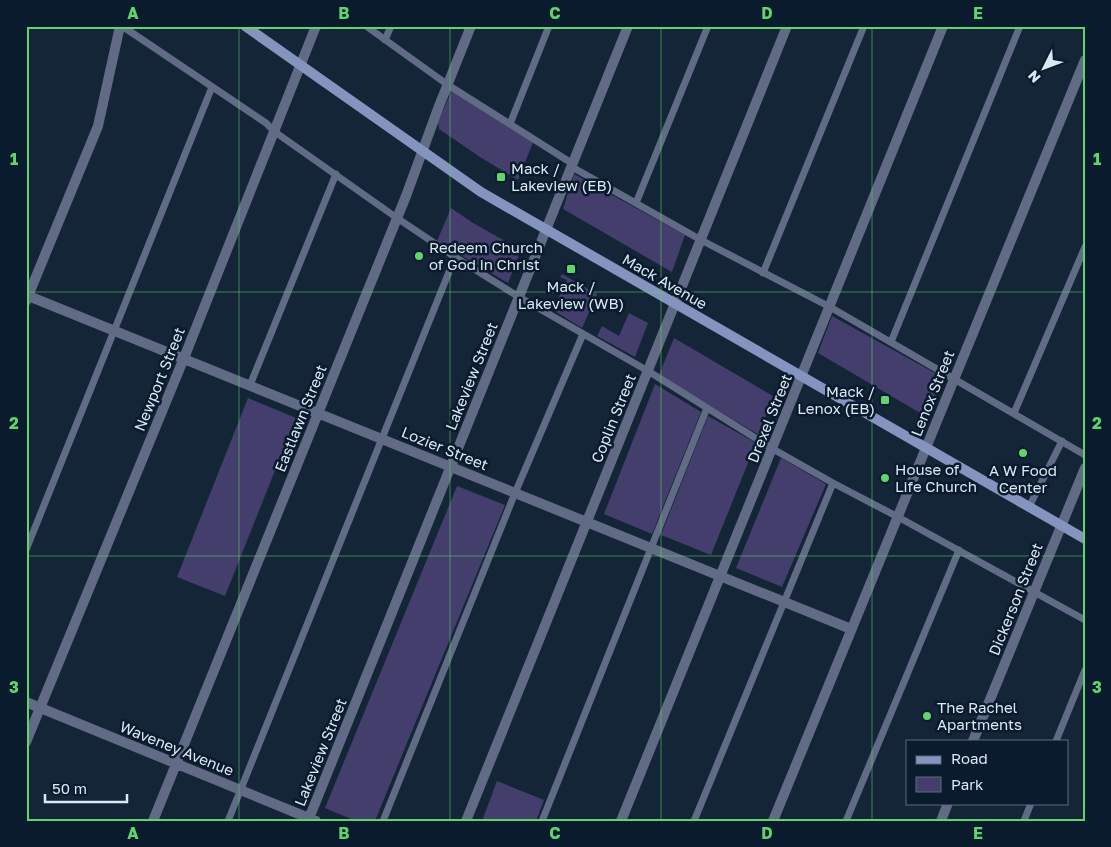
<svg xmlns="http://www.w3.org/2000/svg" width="1111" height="847" viewBox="0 0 1111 847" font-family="'Golos Text',sans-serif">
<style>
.green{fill:#443e6c}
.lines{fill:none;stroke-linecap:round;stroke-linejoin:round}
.lane{stroke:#616b86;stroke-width:7}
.street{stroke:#616b86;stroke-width:10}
.secondary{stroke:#8494bf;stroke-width:10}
.grid{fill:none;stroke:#5fd56b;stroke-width:1;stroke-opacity:0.55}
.poi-dot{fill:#5fd56b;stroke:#091b2c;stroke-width:2}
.labels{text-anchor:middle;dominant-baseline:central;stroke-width:5;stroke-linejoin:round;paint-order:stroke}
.poi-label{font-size:15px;fill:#dbe7f3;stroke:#091b2c;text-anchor:start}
.street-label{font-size:15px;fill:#dbe7f3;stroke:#091b2c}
.neatline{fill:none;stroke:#5fd56b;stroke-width:2}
.grid-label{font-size:16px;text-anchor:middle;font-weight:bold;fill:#5fd56b}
</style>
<rect width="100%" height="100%" fill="#132536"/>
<path class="green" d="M452,90L534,140L518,180L480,157L439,129L438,122Z
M574,174L685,235L672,272L563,209Z
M451,208L473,223L521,250L508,283L437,241Z
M562,274L597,294L582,328L553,310L567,280L560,277Z
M629,313L648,323L635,357L597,336L602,326L619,336Z
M832,316L944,378L927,417L818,353Z
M674,338L773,396L759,435L659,375Z
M655,384L701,412L652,534L604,514Z
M248,398L296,418L225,596L177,577Z
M708,416L756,443L711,555L661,535Z
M781,458L826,484L782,587L736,568Z
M457,486L505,505L375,821H356L325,808Z
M497,781L544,800L536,821H482Z"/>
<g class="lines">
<path class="lane" d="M122,26L266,123L275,132L397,218L455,257L519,297L648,371L773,449L833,483L898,517L1085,620
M366,26L448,85L573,164
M385,40L391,26
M510,124L549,26
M572,167L701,240L830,307L1085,455
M636,203L708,26
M763,273L864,26
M891,342L1020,26
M250,385L336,174
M1014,413L1085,247
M1029,507L1062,441
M26,550L212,87
M1056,741L1085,670
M228,821L455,257
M383,821L515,493L583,334
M542,821L707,408
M694,821L833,483
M846,821L959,550
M1024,821L1031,803"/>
<path class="street" d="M26,295L851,629
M26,301L98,126L120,26
M26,702L316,821
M973,741L1085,468
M26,742L184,358L316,26
M153,821L406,196L439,106L471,26
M308,821L628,26
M466,821L787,26
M621,821L943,26
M773,821L1085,60
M941,821L948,803"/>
<path class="secondary" d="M245,26L481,192L1085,539"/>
</g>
<path class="grid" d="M239,26V821M450,26V821M661,26V821M872,26V821M26,292H1085M26,556H1085"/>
<g class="poi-dot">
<rect x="496" y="172" width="10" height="10" rx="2.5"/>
<circle cx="419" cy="256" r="5"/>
<rect x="566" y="264" width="10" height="10" rx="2.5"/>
<rect x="880" y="395" width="10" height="10" rx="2.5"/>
<circle cx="1023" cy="453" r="5"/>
<circle cx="885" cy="478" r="5"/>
<circle cx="927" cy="716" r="5"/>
</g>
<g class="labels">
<g class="poi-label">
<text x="511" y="168">Mack /<tspan x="511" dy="17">Lakeview (EB)</tspan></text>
<text x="429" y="247">Redeem Church<tspan x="429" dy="17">of God in Christ</tspan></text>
<text x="571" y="286" text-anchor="middle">Mack /<tspan x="571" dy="17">Lakeview (WB)</tspan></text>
<text x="875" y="391" text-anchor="end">Mack /<tspan x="875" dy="17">Lenox (EB)</tspan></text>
<text x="895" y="469">House of<tspan x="895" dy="17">Life Church</tspan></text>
<text x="1023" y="470" text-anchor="middle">A W Food<tspan x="1023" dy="17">Center</tspan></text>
<text x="937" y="707">The Rachel<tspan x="937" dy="17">Apartments</tspan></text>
</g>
<g class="street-label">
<text transform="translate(665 281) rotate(30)">Mack Avenue</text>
<text transform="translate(471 376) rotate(-68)">Lakeview Street</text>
<text transform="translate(159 379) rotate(-68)">Newport Street</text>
<text transform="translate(932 393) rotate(-68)">Lenox Street</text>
<text transform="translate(300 418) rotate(-68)">Eastlawn Street</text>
<text transform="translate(613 418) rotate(-68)">Coplin Street</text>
<text transform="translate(769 418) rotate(-68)">Drexel Street</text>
<text transform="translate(445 448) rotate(22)">Lozier Street</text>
<text transform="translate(1015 599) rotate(-68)">Dickerson Street</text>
<text transform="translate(177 748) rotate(22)">Waveney Avenue</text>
<text transform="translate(320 752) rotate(-68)">Lakeview Street</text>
</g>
</g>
<rect width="1111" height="847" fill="none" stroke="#091b2c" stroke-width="55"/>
<rect x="906" y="740" width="162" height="65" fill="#091b2c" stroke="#5d6d7c"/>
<rect x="916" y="756" width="25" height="8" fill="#8494bf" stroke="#5d6d7c"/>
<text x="951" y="764" font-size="15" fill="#dbe7f3">Road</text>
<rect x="916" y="777" width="25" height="15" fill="#443e6c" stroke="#5d6d7c"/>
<text x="951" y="790" font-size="15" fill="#dbe7f3">Park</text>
<g transform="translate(1044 68) rotate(228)" stroke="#091b2c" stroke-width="4" paint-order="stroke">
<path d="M0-4L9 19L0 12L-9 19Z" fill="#dbe7f3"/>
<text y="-8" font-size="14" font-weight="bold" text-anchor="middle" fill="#dbe7f3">N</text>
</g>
<path d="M45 794v8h82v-8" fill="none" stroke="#dbe7f3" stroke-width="2.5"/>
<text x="52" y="794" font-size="15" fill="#dbe7f3" stroke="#091b2c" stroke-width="4" paint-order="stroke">50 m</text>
<rect x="28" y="28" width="1056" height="792" class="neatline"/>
<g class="grid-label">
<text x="133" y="19">A</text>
<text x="344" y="19">B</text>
<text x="555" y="19">C</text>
<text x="767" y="19">D</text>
<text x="978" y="19">E</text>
<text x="14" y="165">1</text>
<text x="1097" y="165">1</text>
<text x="14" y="429">2</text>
<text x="1097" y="429">2</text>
<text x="14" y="693">3</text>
<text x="1097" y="693">3</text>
<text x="133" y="839">A</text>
<text x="344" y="839">B</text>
<text x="555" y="839">C</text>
<text x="767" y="839">D</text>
<text x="978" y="839">E</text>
</g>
</svg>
